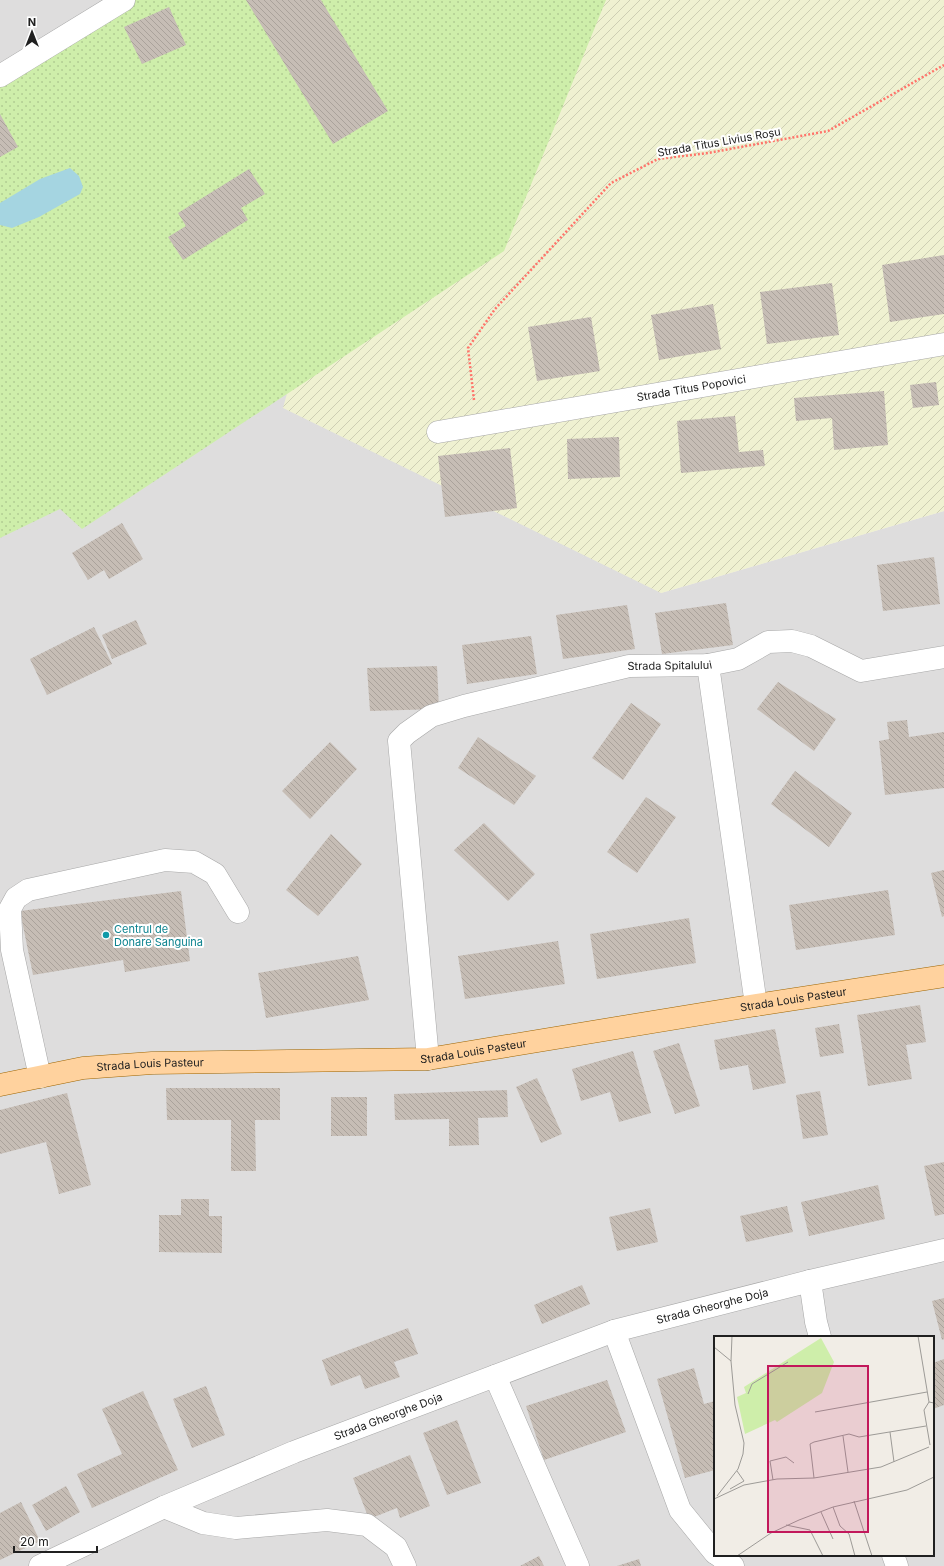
<svg xmlns="http://www.w3.org/2000/svg" width="944" height="1566" viewBox="0 0 944 1566" font-family="Inter,sans-serif">
<style>
.residential{fill:#dedddd;fill-rule:evenodd}
.farmland{fill:url(#farmland-furrows)}
.grass{fill:url(#grass-dots)}
.water{fill:#a5d5e1}
.building{fill:url(#building-back-hatch)}
.lines{fill:none;stroke-linecap:round;stroke-linejoin:round}
.minor-casing{stroke:#a7a7a7;stroke-width:23}
.major-casing{stroke:#9d6400;stroke-width:23}
.path{stroke:#ff746a;stroke-width:2.5;stroke-dasharray:2 2;stroke-linecap:butt}
.minor{stroke:#fff;stroke-width:22}
.major{stroke:#ffd29e;stroke-width:22}
.culture-dot{fill:#0f9aa8;stroke:#fff;stroke-width:1.5}
.labels{text-anchor:middle;dominant-baseline:central;stroke-width:4;stroke-linejoin:round;paint-order:stroke}
.street-label{font-size:11px;fill:#202020;stroke:#fff}
.culture-label{font-size:11px;fill:#0d838f;stroke:#fff;text-anchor:start}
.inset-road{fill:none;stroke:#9d9b97;stroke-width:1}
.view{fill:#c2185b;fill-opacity:0.15;stroke:#c2185b;stroke-width:2}
.inset-edge{fill:none;stroke:#202020;stroke-width:2}
</style>
<defs>
<pattern id="farmland-furrows" width="10" height="10" patternUnits="userSpaceOnUse"><rect width="10" height="10" fill="#eff1d1"/><path d="M-1 1l2-2M0 10L10 0M9 11l2-2" fill="none" stroke="#cdceb3"/></pattern>
<pattern id="grass-dots" width="8" height="8" patternUnits="userSpaceOnUse"><rect width="8" height="8" fill="#ceeeaa"/><path d="M2 2h.1M6 6h.1" fill="none" stroke="#b1cc92" stroke-width="1.8" stroke-linecap="round"/></pattern>
<pattern id="building-back-hatch" width="6" height="6" patternUnits="userSpaceOnUse"><rect width="6" height="6" fill="#c6bdb5"/><path d="M-1 5l2 2M0 0l6 6M5-1l2 2" fill="none" stroke="#aaa29b"/></pattern>
</defs>
<rect width="100%" height="100%" fill="#f1ede6"/>
<path class="residential" d="M0,0H361L661,593L944,511V1566H0ZM715,1337H933V1555H715Z"/>
<path class="farmland" d="M361,0H944V511L661,593L283,408L338,209Z"/>
<path class="grass" d="M105,0H606L504,251L82,529L60,509L0,538V71Z"/>
<path class="water" d="M70,168L79,176L83,187L80,194L39,217L12,228L0,225V203L40,179Z"/>
<path class="building" d="M246,0H321L388,111L333,144Z
M169,7L186,45L142,64L124,27Z
M0,114L18,147L0,157Z
M249,169L265,194L241,208L248,220L183,260L168,237L186,226L178,213Z
M944,255V314L890,322L882,265Z
M832,283L839,335L767,344L760,292Z
M713,304L721,349L659,360L651,315Z
M591,317L600,371L537,381L528,327Z
M936,382L939,405L913,408L910,385Z
M884,391L888,445L834,450L832,418L796,421L794,398Z
M735,416L739,452L763,450L765,466L681,473L677,421Z
M619,437L620,477L568,479L567,439Z
M510,448L517,508L445,517L438,456Z
M122,523L143,559L109,579L104,570L88,580L72,553Z
M934,557L940,604L883,611L877,565Z
M726,603L733,645L662,654L655,613Z
M627,605L635,649L563,659L556,615Z
M136,620L147,644L112,659L102,635Z
M94,627L112,664L47,695L30,659Z
M531,636L537,674L467,684L462,645Z
M437,666L439,709L370,711L367,668Z
M778,682L836,719L814,751L757,709Z
M631,703L661,724L623,780L592,758Z
M907,720L909,737L944,732V788L885,795L879,741L889,739L887,722Z
M478,737L536,776L514,805L458,768Z
M330,742L357,769L310,819L282,791Z
M795,771L852,813L829,847L771,804Z
M646,797L676,817L637,873L607,852Z
M484,823L535,874L508,901L454,850Z
M331,834L362,864L318,916L286,890Z
M944,870V916L942,917L931,873Z
M888,890L895,935L796,950L789,905Z
M181,891L190,961L125,972L123,960L33,975L20,911Z
M689,918L696,963L597,979L590,934Z
M558,941L565,984L465,999L458,956Z
M358,956L369,1000L266,1018L258,973Z
M920,1005L926,1042L906,1045L912,1079L868,1086L857,1015Z
M839,1024L844,1053L820,1057L815,1028Z
M775,1029L786,1083L753,1090L748,1065L720,1070L714,1040Z
M679,1043L700,1106L675,1114L653,1051Z
M633,1051L651,1113L619,1122L610,1092L581,1101L572,1069Z
M537,1078L562,1134L541,1143L516,1087Z
M166,1088H280V1120H255L256,1171H231V1120H167Z
M507,1090L508,1117L478,1118L479,1145L449,1146V1119L395,1120L394,1094Z
M820,1091L828,1135L803,1139L796,1095Z
M67,1093L91,1185L59,1194L46,1142L0,1154V1110Z
M331,1097H367V1136H331Z
M944,1162V1214L935,1216L924,1166Z
M878,1185L885,1219L809,1236L801,1202Z
M181,1199H209V1216H222V1253L159,1252V1215H181Z
M787,1206L793,1232L746,1242L740,1216Z
M650,1208L658,1242L617,1251L609,1217Z
M582,1285L590,1304L542,1324L534,1305Z
M944,1298V1339L942,1340L932,1301Z
M408,1328L418,1354L394,1362L400,1377L365,1389L360,1375L331,1386L322,1360Z
M944,1359V1405L933,1409V1363Z
M694,1368L704,1404L715,1401V1470L685,1478L657,1379Z
M607,1380L626,1432L544,1460L526,1406Z
M206,1386L225,1435L192,1448L173,1399Z
M143,1391L178,1470L92,1508L77,1474L122,1454L102,1409Z
M457,1420L481,1483L447,1495L423,1433Z
M410,1455L430,1506L400,1518L397,1508L369,1519L353,1478Z
M66,1486L80,1512L46,1531L32,1505Z
M21,1502L40,1541L0,1560V1513Z
M539,1556L544,1566H520Z
M639,1559L641,1566H617Z"/>
<g class="lines">
<defs>
<g id="minor">
<path d="M0,76L124,0"/>
<path id="s1" d="M438,432L944,344"/>
<path d="M708,665L756,1005"/>
<path id="s2" d="M428,1059L399,741L407,733L431,716L464,706L629,666L708,665L738,659L768,642L792,641L811,646L861,671L944,657"/>
<path d="M40,1077L12,950L10,909L16,898L28,890L165,860L194,862L215,874L238,912"/>
<path d="M810,1281L816,1322L820,1337"/>
<path d="M614,1331L680,1510L715,1553"/>
<path d="M495,1376L578,1566"/>
<path d="M164,1507L203,1523L236,1528L327,1520L367,1525L396,1547L405,1566"/>
<path d="M718,1555L733,1566"/>
<path d="M893,1555L897,1566"/>
<path id="s3" d="M40,1566L164,1507L294,1452L614,1331L810,1281L944,1250"/>
</g>
<g id="major">
<path id="s4" d="M0,1085L83,1068L152,1063L428,1059L756,1005L944,976"/>
</g>
</defs>
<use href="#minor" class="minor-casing"/>
<use href="#major" class="major-casing"/>
<path class="path" d="M474,400L468,348L495,309L611,183L658,159L708,153L828,131L944,65"/>
<use href="#minor" class="minor"/>
<use href="#major" class="major"/>
</g>
<circle class="culture-dot" cx="106" cy="935" r="4"/>
<g class="labels">
<g class="street-label">
<text transform="translate(719 142) rotate(-10)">Strada Titus Livius Roșu</text>
<text stroke="none"><textPath href="#s1" startOffset="257">Strada Titus Popovici</textPath></text>
<text stroke="none"><textPath href="#s2" startOffset="605">Strada Spitalului</textPath></text>
<text stroke="none"><textPath href="#s4" startOffset="800">Strada Louis Pasteur</textPath></text>
<text stroke="none"><textPath href="#s4" startOffset="476">Strada Louis Pasteur</textPath></text>
<text stroke="none"><textPath href="#s4" startOffset="152">Strada Louis Pasteur</textPath></text>
<text stroke="none"><textPath href="#s3" startOffset="722">Strada Gheorghe Doja</textPath></text>
<text stroke="none"><textPath href="#s3" startOffset="379">Strada Gheorghe Doja</textPath></text>
</g>
<g class="culture-label">
<text x="114" y="929">Centrul de<tspan x="114" dy="13">Donare Sanguina</tspan></text>
</g>
</g>
<g transform="translate(714 1336)">
<rect width="220" height="220" fill="#f1ede6"/>
<path d="M107,2L120,26L108,57L63,86L61,84L31,98L23,61L32,57L30,51Z" fill="#ceeeaa"/>
<path class="inset-road" d="M204,0L215,66L220,67M0,11L17,25M34,58L38,48L74,26M215,66L210,74L216,109M101,76L213,56M176,96L180,126M129,100L134,136M100,142L96,108L100,106L135,98L145,101L212,90M59,144L56,125L72,121L80,127M16,153L30,145L23,135M3,160L24,133L29,118L30,107L21,69L17,25L18,0M0,163L30,149L63,143L100,142L167,131L215,111M140,165L158,220M119,171L126,190L135,198L141,220M107,176L119,203M72,189L96,194L109,220M23,220L57,197L85,184L119,171L193,154L220,141"/>
<path class="view" d="M54,30H154V196H54Z"/>
<rect width="220" height="220" class="inset-edge"/>
</g>
<g transform="translate(32 32)" stroke="#ffffff" stroke-width="3" paint-order="stroke">
<path d="M0-3L7 15L0 10L-7 15Z" fill="#202020"/>
<text y="-6" font-size="11" font-weight="bold" text-anchor="middle" fill="#202020">N</text>
</g>
<path d="M14 1546v6h83v-6" fill="none" stroke="#202020" stroke-width="2"/>
<text x="20" y="1546" font-size="12" fill="#202020" stroke="#ffffff" stroke-width="3" paint-order="stroke">20 m</text>
</svg>
